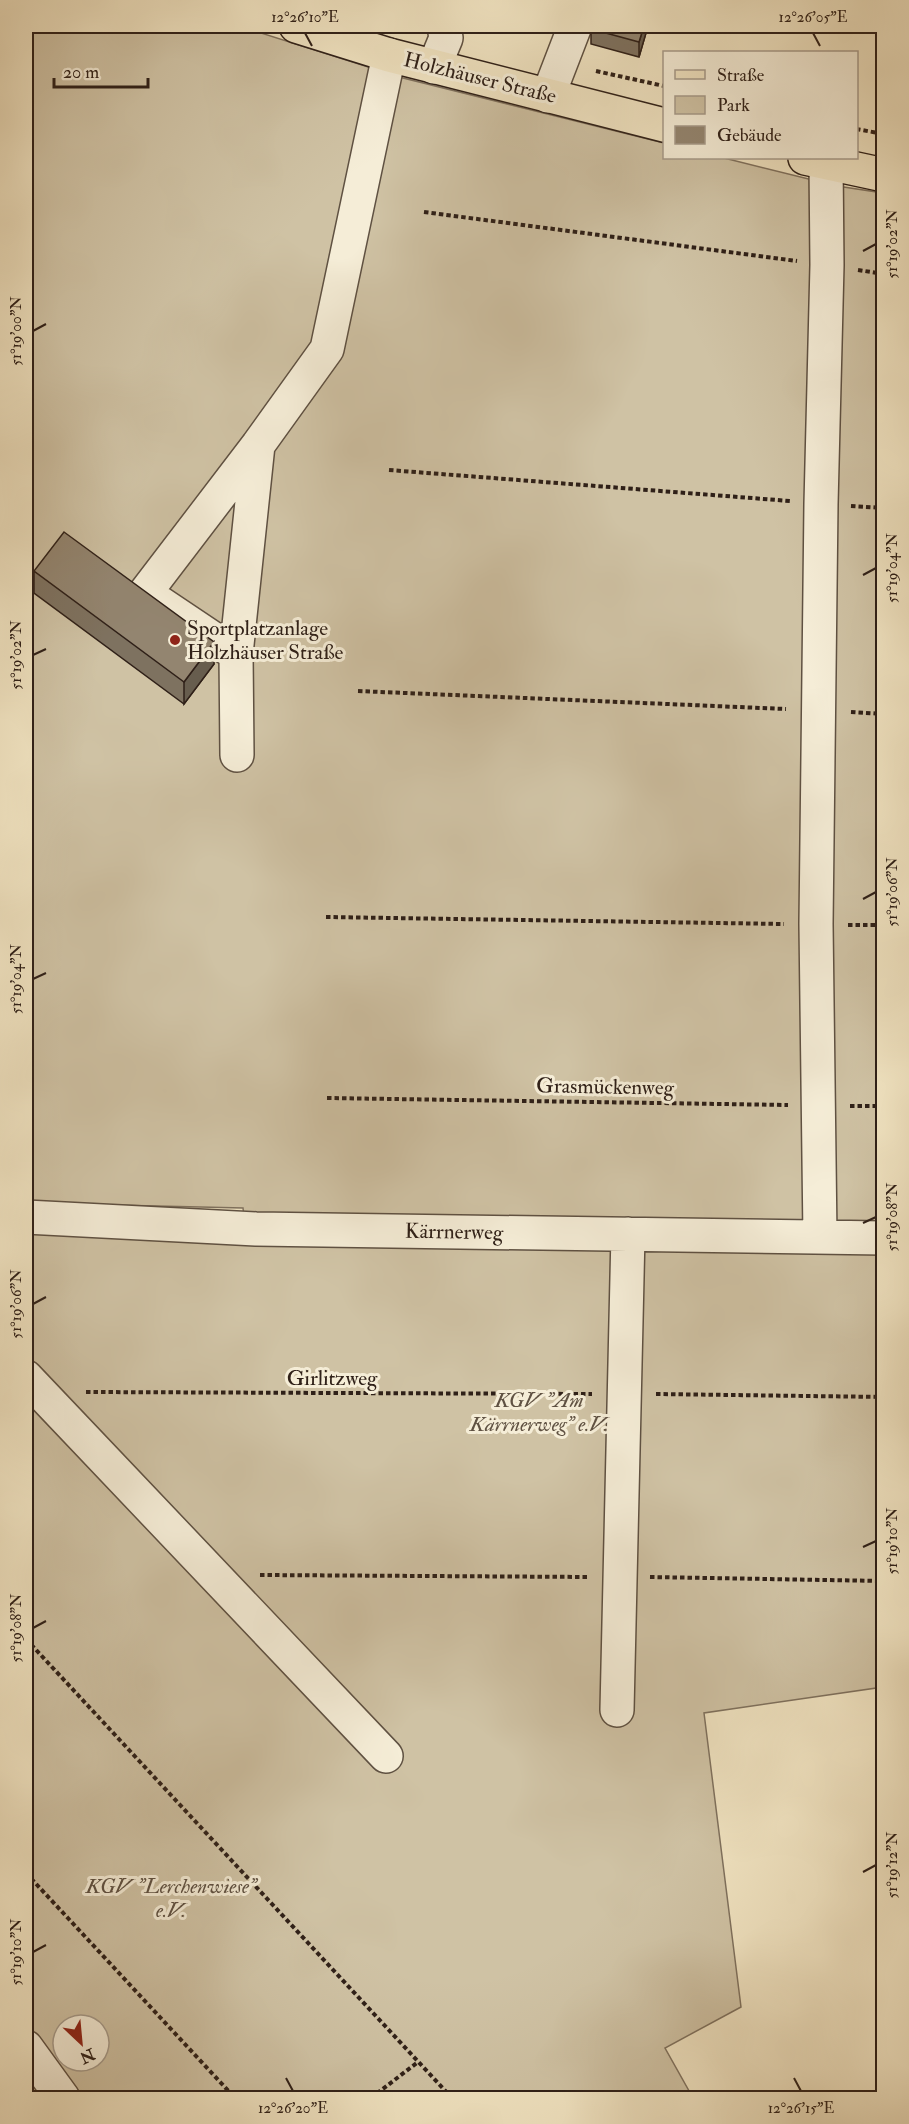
<svg xmlns="http://www.w3.org/2000/svg" width="909" height="2124" viewBox="0 0 909 2124" font-family="'IM FELL Double Pica',serif">
<style>
.green{fill:#cfc2a4;stroke:#7f715e;stroke-width:1.5;fill-rule:evenodd}
.lines{fill:none;stroke-linecap:round;stroke-linejoin:round}
.minor-casing{stroke:#5f5142;stroke-width:36}
.major-casing{stroke:#2f2018;stroke-width:36}
.path{stroke:#2f2018;stroke-width:4;stroke-dasharray:4.5 3;stroke-linecap:butt}
.minor{stroke:#f5edd7;stroke-width:33}
.major{stroke:#f0e3c1;stroke-width:33}
.wall{fill:#7e7260;stroke:#2f2018;stroke-width:1.5}
.shaded-wall{fill:#675d4e;stroke:#2f2018;stroke-width:1.5}
.building{fill:#938570;stroke:#2f2018;stroke-width:1.5}
.ticks{fill:none;stroke:#2f2018;stroke-width:2}
.poi-dot{fill:#8f2418;stroke:#f5edd7;stroke-width:2}
.labels{text-anchor:middle;dominant-baseline:central;stroke-width:6;stroke-linejoin:round;paint-order:stroke}
.street-label{font-size:21px;fill:#2f2018;stroke:#f5edd7}
.poi-label{font-size:21px;fill:#2f2018;stroke:#f5edd7;text-anchor:start}
.park-label{font-size:21px;font-style:italic;fill:#5f5142;stroke:#f5edd7}
.neatline{fill:none;stroke:#2f2018;stroke-width:2}
.ticks-label{font-size:15px;text-anchor:middle;fill:#2f2018}
</style>
<rect width="100%" height="100%" fill="#f0e3c1"/>
<filter id="stains"><feTurbulence type="fractalNoise" baseFrequency=".00333" numOctaves="4"/><feColorMatrix values="0 0 0 0 .2 0 0 0 0 .09 0 0 0 0 .02 0 0 0 .5 -.17"/></filter>
<radialGradient id="worn" r=".72"><stop offset=".6" stop-color="#630" stop-opacity="0"/><stop offset="1" stop-color="#630" stop-opacity=".3"/></radialGradient>
<path class="green" d="M26,26H239L403,78L664,143V158H724L837,186L883,193V1687L704,1713L741,2007L665,2048L693,2098H26V1227L246,1235L243,1208L26,1203ZM63,2025H99V2061H63Z"/>
<g class="lines">
<defs>
<path id="minor" d="M434,67L446,38L444,26
M548,96L575,26
M236,654L145,593L258,445L327,349L389,55
M237,755L236,654L258,445
M26,1217L256,1229L884,1238
M820,1237L816,924L821,504L827,265L826,162
M26,1377L386,1756
M617,1710L628,1234
M26,2047L63,2098"/>
<path id="major" d="M296,26L389,55L664,125
M805,158L884,175"/>
</defs>
<use href="#minor" class="minor-casing"/>
<use href="#major" class="major-casing"/>
<path class="path" d="M596,71L664,86
M856,129L884,134
M424,212L797,261
M858,270L884,274
M389,470L790,501
M851,506L884,508
M358,691L786,709
M851,712L884,714
M326,917L784,924
M848,925H884
M327,1098L788,1105
M850,1106H884
M86,1392L592,1394
M656,1394L884,1397
M260,1575L589,1577
M650,1577L884,1581
M26,1639L452,2098
M26,1873L235,2098
M371,2098L418,2062"/>
<use href="#minor" class="minor"/>
<use href="#major" class="major"/>
</g>
<path class="wall" d="M648,26L639,57L591,44V29Z
M34,571L214,664L184,704L34,593Z"/>
<path class="shaded-wall" d="M644,26H648L639,57V42Z
M214,642V664L184,704V682Z"/>
<path class="building" d="M592,26H644L639,42L591,29Z
M64,532L214,642L184,682L34,571Z"/>
<path class="ticks" d="M305,33L312,46M813,33L820,46M863,251L876,244M33,331L46,324M863,575L876,568M33,655L46,649M863,899L876,892M33,979L46,973M863,1223L876,1217M33,1304L46,1297M863,1547L876,1541M33,1628L46,1621M863,1872L876,1865M33,1952L46,1945M286,2078L293,2091M794,2078L801,2091"/>
<circle class="poi-dot" cx="175" cy="640" r="6"/>
<g class="labels">
<g class="street-label">
<text transform="translate(480 78) rotate(14)">Holzhäuser Straße</text>
<text transform="translate(605 1087) rotate(1)">Grasmückenweg</text>
<text transform="translate(454 1232) rotate(1)">Kärrnerweg</text>
<text x="332" y="1378">Girlitzweg</text>
</g>
<g class="poi-label">
<text x="187" y="628">Sportplatzanlage<tspan x="187" dy="24">Holzhäuser Straße</tspan></text>
</g>
<g class="park-label">
<text x="539" y="1400">KGV "Am<tspan x="539" dy="24">Kärrnerweg" e.V.</tspan></text>
<text x="171" y="1886">KGV "Lerchenwiese"<tspan x="171" dy="24">e.V.</tspan></text>
</g>
</g>
<rect width="909" height="2124" fill="none" stroke="#f0e3c1" stroke-width="66"/>
<rect x="663" y="51" width="195" height="108" fill="#f5edd7" stroke="#a69b8b" stroke-width="1.5"/>
<rect x="675" y="70" width="30" height="9" fill="#f0e3c1" stroke="#a69b8b" stroke-width="1.5"/>
<text x="717" y="81" font-size="18" fill="#2f2018">Straße</text>
<rect x="675" y="96" width="30" height="18" fill="#cfc2a4" stroke="#a69b8b" stroke-width="1.5"/>
<text x="717" y="111" font-size="18" fill="#2f2018">Park</text>
<rect x="675" y="126" width="30" height="18" fill="#938570" stroke="#a69b8b" stroke-width="1.5"/>
<text x="717" y="141" font-size="18" fill="#2f2018">Gebäude</text>
<g transform="translate(81 2043) rotate(154)"><circle r="28" fill="#f5edd7" stroke="#a69b8b" stroke-width="1.5"/>
<path d="M0-4.5L10 22L0 15L-10 22Z" fill="#8f2418"/>
<text y="-9" font-size="16" font-weight="bold" text-anchor="middle" fill="#2f2018">N</text>
</g>
<path d="M54 78v9h94v-9" fill="none" stroke="#2f2018" stroke-width="3"/>
<text x="63" y="78" font-size="18" fill="#2f2018" stroke="#f5edd7" stroke-width="4.5" paint-order="stroke">20 m</text>
<rect x="33" y="33" width="843" height="2058" class="neatline"/>
<g class="ticks-label">
<text x="305" y="22">12°26'10"E</text>
<text x="813" y="22">12°26'05"E</text>
<text transform="translate(892 244) rotate(-90)" y="5">51°19'02"N</text>
<text transform="translate(16 331) rotate(-90)" y="5">51°19'00"N</text>
<text transform="translate(892 568) rotate(-90)" y="5">51°19'04"N</text>
<text transform="translate(16 655) rotate(-90)" y="5">51°19'02"N</text>
<text transform="translate(892 892) rotate(-90)" y="5">51°19'06"N</text>
<text transform="translate(16 979) rotate(-90)" y="5">51°19'04"N</text>
<text transform="translate(892 1217) rotate(-90)" y="5">51°19'08"N</text>
<text transform="translate(16 1304) rotate(-90)" y="5">51°19'06"N</text>
<text transform="translate(892 1541) rotate(-90)" y="5">51°19'10"N</text>
<text transform="translate(16 1628) rotate(-90)" y="5">51°19'08"N</text>
<text transform="translate(892 1865) rotate(-90)" y="5">51°19'12"N</text>
<text transform="translate(16 1952) rotate(-90)" y="5">51°19'10"N</text>
<text x="293" y="2113">12°26'20"E</text>
<text x="801" y="2113">12°26'15"E</text>
</g>
<rect width="100%" height="100%" filter="url(#stains)"/>
<rect width="100%" height="100%" fill="url(#worn)"/>
</svg>
